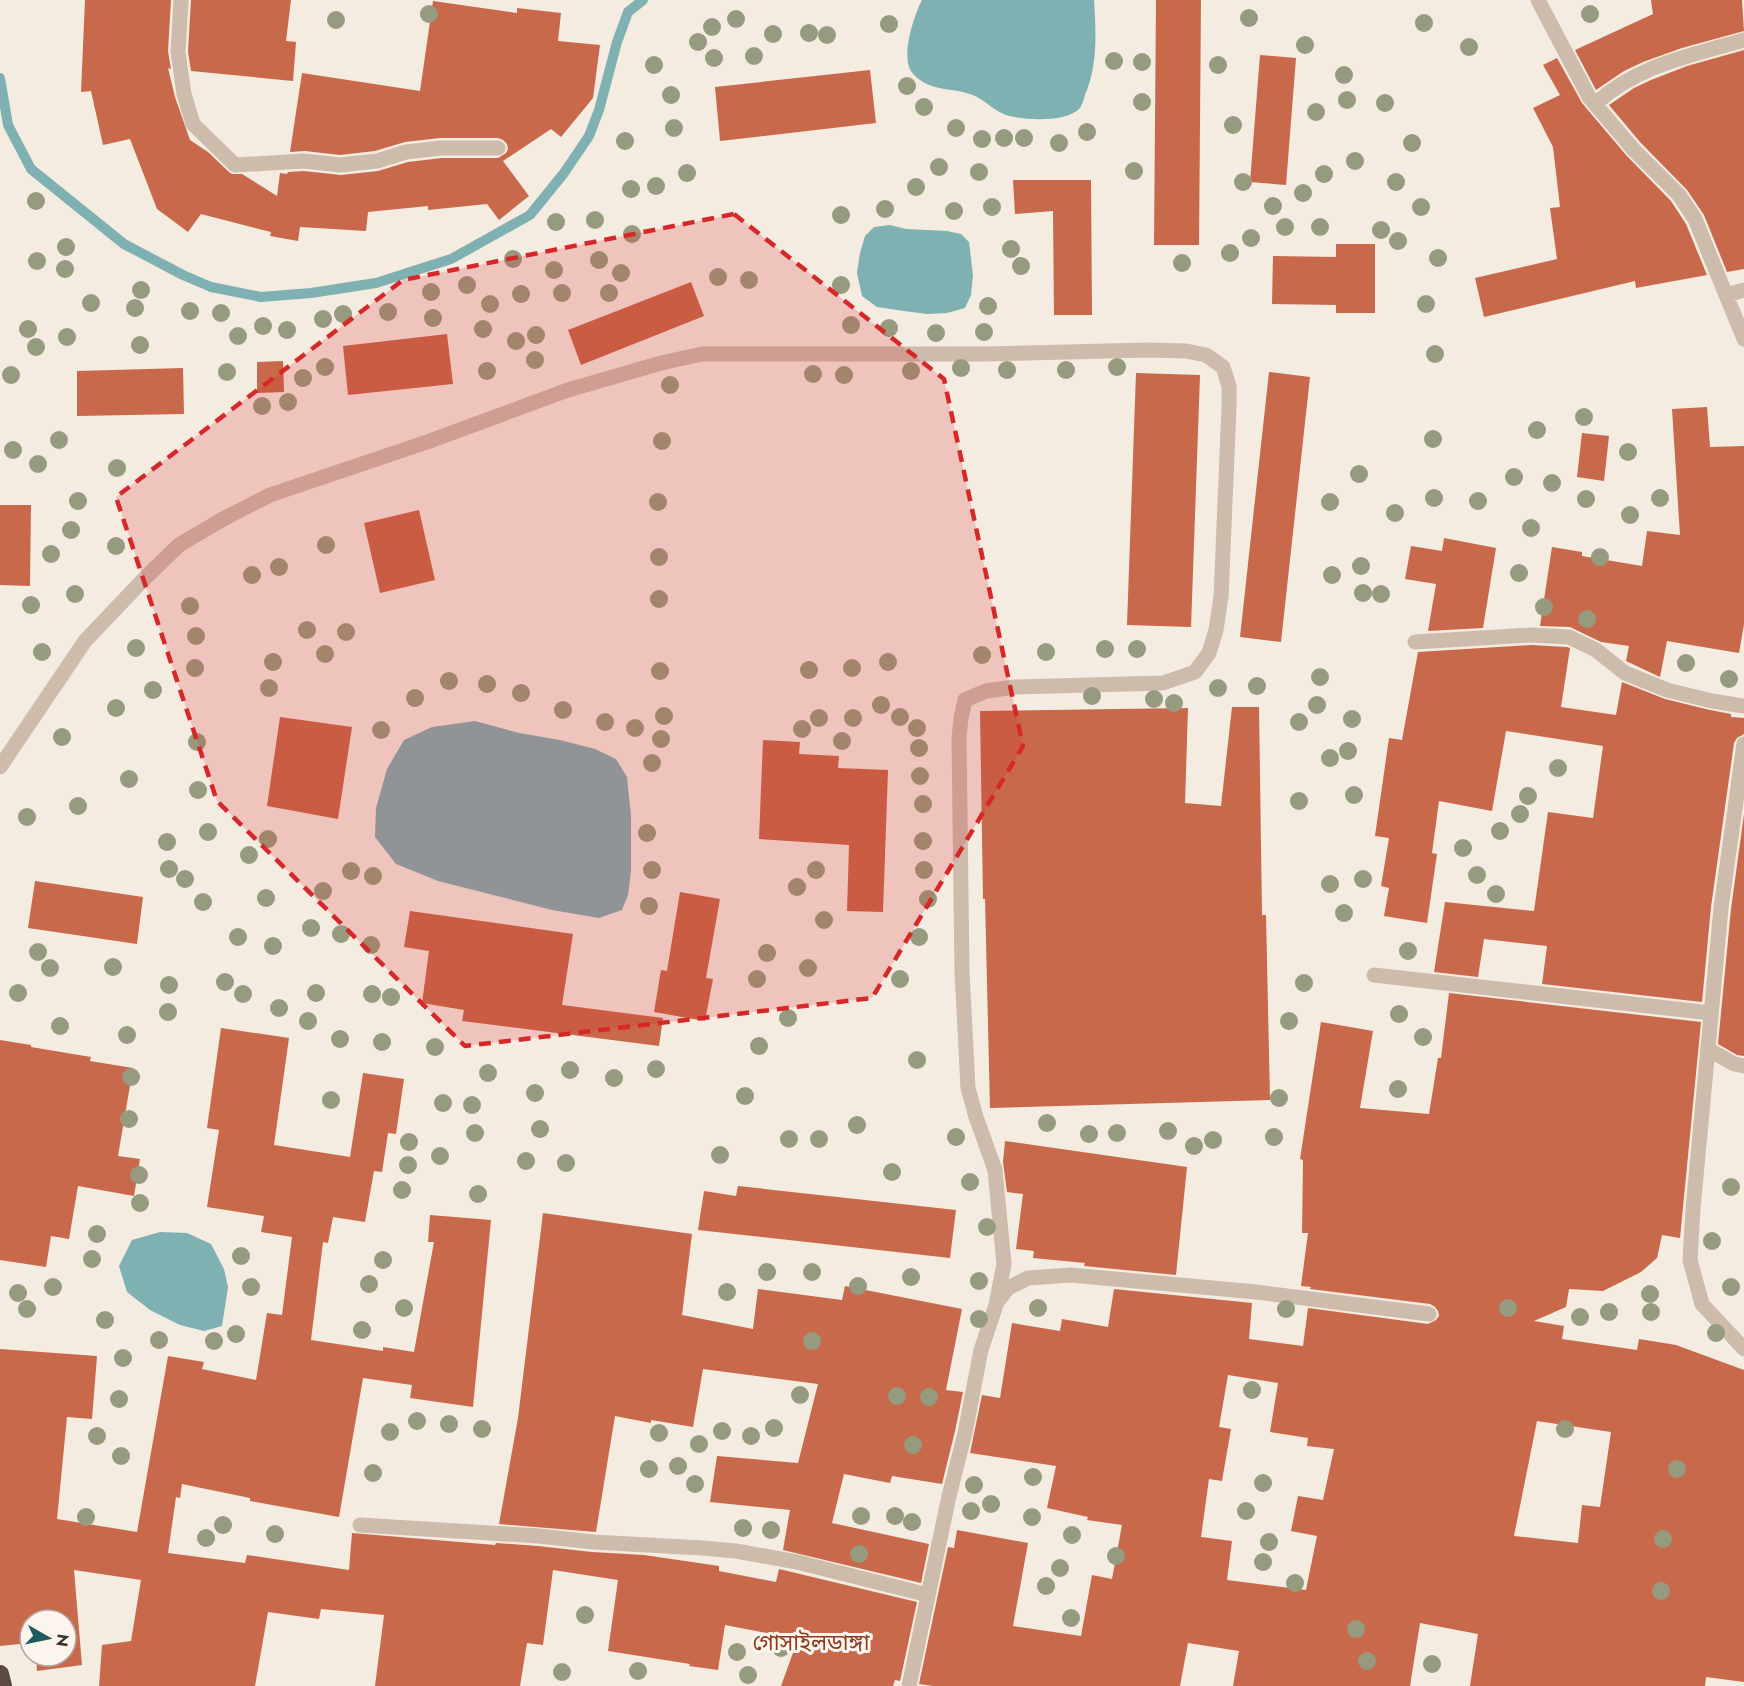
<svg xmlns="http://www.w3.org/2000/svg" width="1744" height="1686" viewBox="0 0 1744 1686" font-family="Jost,'Noto Sans Bengali',sans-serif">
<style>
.water{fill:#7fb0b2}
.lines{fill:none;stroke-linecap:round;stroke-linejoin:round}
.stream{stroke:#7fb0b2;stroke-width:10}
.building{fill:#c8694b;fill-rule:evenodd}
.street{stroke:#cdbbac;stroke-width:15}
.highway{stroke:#5c4a42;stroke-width:18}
.tree{fill:#969b7f}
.marked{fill:#d62828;fill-opacity:0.2;stroke:#d62828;stroke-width:4.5;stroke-dasharray:12 8;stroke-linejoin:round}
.labels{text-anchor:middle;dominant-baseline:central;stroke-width:6;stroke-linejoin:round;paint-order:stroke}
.neighbourhood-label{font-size:22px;fill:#8c3b22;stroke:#fbf5ee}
</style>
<rect width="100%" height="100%" fill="#f4ebe1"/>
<path class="water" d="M922,0H1094C1096,32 1098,65 1085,95C1084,99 1082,105 1080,108C1066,123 1027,120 1009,116C995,112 985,100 973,95C951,87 926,92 911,71C901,56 914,15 922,0Z
M890,225L906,229L947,231L961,234L969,242L973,275L971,295L965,308L947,313L927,314L904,311L877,307L862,296L857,273L860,253L865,236L874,227Z
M475,721L519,733L560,740L595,749L616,759L627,777L631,816V871L628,895L622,910L599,918L552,910L438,881L396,864L375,837L376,808L387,769L404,740L432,727Z
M160,1232L187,1233L211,1244L224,1269L228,1287L222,1326L204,1331L180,1325L150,1310L127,1292L119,1266L132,1240Z"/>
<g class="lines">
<path class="stream" d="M0,78L8,125L31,169L124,244L183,275L211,287L261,297L311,293L376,283L451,259L530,215L564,173L589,136L599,110L617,42L628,12L643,0"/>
</g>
<path class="building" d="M85,0H171L168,51L171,69L168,68L175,97L190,140L208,152L229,172L232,174H242L277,196L280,173L287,174L288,172L304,171L341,175L378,171L408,162L442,158H498L506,153L508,149L507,144L503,140L498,138H440L405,142L375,151L340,155L305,151L290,152L302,73L420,91L433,1L517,13V8L561,13L558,41L600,45L593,98L561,137L551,129L503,161L529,196L499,220L487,204L428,210V206L368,212L366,231L300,227L298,241L270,236L271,232L201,214L188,232L157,209L130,139L103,145L91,91L81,92Z
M191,0H291L286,41L296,42L293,81L191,71L188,52Z
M1156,0H1201L1199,245H1154Z
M1651,0H1742L1744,31L1682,48L1643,62L1624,71L1596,90L1575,50L1653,14Z
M1744,50V269L1727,272L1704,215L1687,190L1640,142L1609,105L1634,88L1651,80L1687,66Z
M1260,55L1296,58L1286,185L1250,182Z
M1557,58L1582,103L1626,155L1671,201L1686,224L1707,275L1636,288L1635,281L1484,317L1475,278L1557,259L1550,208L1560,207L1553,147L1533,108L1560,95L1543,65Z
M870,70L876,123L720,141L715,87Z
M1013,180H1091L1092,315H1054L1053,211L1015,214Z
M1336,244H1375V313H1336V305L1272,304L1273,256L1336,257Z
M691,282L704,316L581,365L568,330Z
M447,334L453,384L348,395L343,346Z
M283,361L284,392L257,393V362Z
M183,368L184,414L77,416V371Z
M1269,372L1310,377L1281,642L1240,637Z
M1136,373L1200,375L1191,627L1127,625Z
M1707,407L1710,447L1744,446V624L1739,653L1667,641L1660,677L1626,661L1629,646L1601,642L1570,627L1540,626L1552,547L1582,552V556L1642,566L1647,531L1680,535L1672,409Z
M1582,433L1609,436L1604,481L1577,477Z
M0,505H31L30,586L0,585Z
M419,510L435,580L380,593L364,523Z
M1444,538L1496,548L1483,628L1428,631L1436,584L1405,579L1411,546L1442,551Z
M1531,645L1567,647L1570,648L1561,707L1616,715L1622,682L1665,699L1710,710L1731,714V717L1744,718V734L1737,738L1734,743L1711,907L1702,1002L1542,984L1547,946L1484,939L1478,977L1434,972L1445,902L1534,911L1548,812L1593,818L1603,746L1506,731L1492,811L1439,801L1432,853L1437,854L1427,923L1384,916L1389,888L1381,886L1389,838L1375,836L1389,738L1402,740L1418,652Z
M1232,707H1259L1262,915H1266L1270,1100L990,1108L985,899H983L980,711L1188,708L1185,803L1221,806Z
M280,717L352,727L338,819L267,806Z
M763,740L800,742L799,754L839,756L838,768L888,770L883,912L847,911L849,845L759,839Z
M1744,814V1056L1737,1055L1718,1044L1731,909Z
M35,881L143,897L137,944L28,928Z
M680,892L720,899L706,978L713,979L705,1021L654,1012L661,970L667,971Z
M410,911L573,934L562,1005L663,1018L659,1046L462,1021L464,1010L422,1003L429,951L404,947Z
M1449,993L1701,1022L1680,1238L1662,1235L1657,1258L1641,1272L1603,1291L1569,1289L1566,1307L1534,1321L1564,1326L1562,1339L1637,1350L1639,1339L1676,1345L1744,1370V1682L1706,1677L1705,1686H1470L1478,1634L1420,1623L1410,1686H1233L1239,1651L1188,1643L1180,1686H933L919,1684L948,1547L954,1548L957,1530L1028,1543L1013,1626L1081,1636L1092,1575L1112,1579L1122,1525L1087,1520L1088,1517L1047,1508L1056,1466L970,1453L982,1395L1000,1398L1012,1323L1060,1331L1062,1319L1108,1327L1114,1289L1252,1303L1249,1339L1303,1346L1308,1308L1428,1324L1436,1320L1439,1316L1438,1311L1435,1307L1430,1304L1310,1289L1311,1287L1301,1286L1308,1233H1302L1303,1160L1300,1159L1321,1022L1373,1031L1360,1108L1429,1114L1438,1058H1441ZM1228,1375L1278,1383L1270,1432L1308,1438L1307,1446L1334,1449L1323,1500L1298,1496L1291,1531L1317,1536L1306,1590L1227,1580L1232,1541L1201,1537L1209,1479L1222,1481L1231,1429L1219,1427ZM1537,1421L1611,1432L1600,1507L1582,1505L1578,1543L1514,1536Z
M221,1028L289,1038L274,1145L350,1157L363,1073L404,1079L396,1134L388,1133L382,1172L374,1171L365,1222L333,1217L328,1243L323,1242L311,1340L383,1351V1347L414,1352L434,1242H428L430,1215L491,1220L473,1407L410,1398L412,1385L363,1378L339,1517L250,1501V1498L182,1484L180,1498L176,1497L168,1553L245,1563L247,1555L349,1570L352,1533L495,1545L496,1543L538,1546L592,1552L644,1555L719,1566V1571L776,1582L779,1569L917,1602L900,1681L895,1680L893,1686H781L798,1639L725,1625L718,1670L689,1666L690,1664L608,1651L618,1580L553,1570L543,1645L527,1643L520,1686H375L384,1615L321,1609L319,1619L268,1612L255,1686H99L102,1645L131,1641L141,1580L74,1570L82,1665L37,1671L36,1656H66V1620H30V1643L0,1646V1349L97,1356L92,1419L67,1417L57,1519L137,1532L168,1356L204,1362L202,1369L256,1380L267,1313L282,1315L292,1237L261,1232L264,1216L207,1207L219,1130L207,1128Z
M0,1040L31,1045V1047L91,1057L90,1061L133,1068L118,1156L140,1159L134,1196L78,1186L69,1239L51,1236L46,1267L0,1260Z
M1005,1141L1187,1167L1176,1275L1084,1266L1085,1263L1033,1258L1034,1251L1016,1249L1023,1194L1007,1192L1003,1162Z
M738,1186L956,1210L950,1258L698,1230L704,1191L736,1196Z
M543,1213L692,1234L682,1315L753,1329L758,1289L842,1300L845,1286L962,1309L946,1390L963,1392L955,1431L942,1484L892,1476L890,1483L844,1474L832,1523L929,1544L921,1583L783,1550L790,1510L710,1502L717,1456L798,1463L818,1384L703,1369L693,1427L651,1420V1423L615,1416L596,1532L499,1524L518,1418Z"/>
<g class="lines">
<path class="street" d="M181,0L178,52L184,94L193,124L235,165L304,161L340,165L377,161L406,152L441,148H498
M1538,0L1589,97L1633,149L1679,195L1695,219L1744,339
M1595,104C1638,65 1690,56 1744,40
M1727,295L1744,290
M1415,642L1531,635L1569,637L1596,650L1625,673L1667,690L1712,701L1744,706
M1744,744L1721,908L1693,1209L1690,1260L1702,1304L1744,1349
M0,767L85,641L143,580L179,545L223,519L270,495L427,442L568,390L661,363L702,354H985L1147,350L1186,351L1206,355L1223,367L1229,386V407L1221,597L1216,630L1209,653L1195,672L1163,683L1015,687L986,691L965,700L961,718L959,738L962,972L968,1088L976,1117L995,1170L1004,1264L996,1305L981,1350L965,1433L949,1496L909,1686
M1374,975L1711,1013
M1708,1049L1734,1064L1744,1066
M997,1302L1008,1288L1028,1278L1071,1275L1256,1292L1429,1314
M360,1525L539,1536L593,1542L702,1548L736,1551L797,1562L928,1595"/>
<path class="highway" d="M0,1674L3,1686"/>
</g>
<g class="tree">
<circle cx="429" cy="14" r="9"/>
<circle cx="1590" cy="14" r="9"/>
<circle cx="1249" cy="18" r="9"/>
<circle cx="736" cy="19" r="9"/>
<circle cx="336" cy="20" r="9"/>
<circle cx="1424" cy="23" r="9"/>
<circle cx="889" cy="24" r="9"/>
<circle cx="712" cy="27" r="9"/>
<circle cx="809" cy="33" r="9"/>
<circle cx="773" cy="34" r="9"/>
<circle cx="827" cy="35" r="9"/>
<circle cx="698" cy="42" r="9"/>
<circle cx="1305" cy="45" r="9"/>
<circle cx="1469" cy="47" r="9"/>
<circle cx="754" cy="56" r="9"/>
<circle cx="714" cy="58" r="9"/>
<circle cx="1114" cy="61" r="9"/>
<circle cx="1142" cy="62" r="9"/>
<circle cx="654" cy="65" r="9"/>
<circle cx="1218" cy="65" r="9"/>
<circle cx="1344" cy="75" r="9"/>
<circle cx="907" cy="86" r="9"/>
<circle cx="671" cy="95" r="9"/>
<circle cx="1347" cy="100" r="9"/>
<circle cx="1142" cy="102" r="9"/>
<circle cx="1385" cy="103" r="9"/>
<circle cx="924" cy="107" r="9"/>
<circle cx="1316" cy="112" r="9"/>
<circle cx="1233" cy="125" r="9"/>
<circle cx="674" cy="128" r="9"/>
<circle cx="956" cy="128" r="9"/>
<circle cx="1087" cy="132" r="9"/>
<circle cx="1004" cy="138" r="9"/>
<circle cx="1024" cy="138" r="9"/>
<circle cx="982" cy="139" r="9"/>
<circle cx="625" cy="141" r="9"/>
<circle cx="1059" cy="143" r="9"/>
<circle cx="1412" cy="143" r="9"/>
<circle cx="1355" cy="161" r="9"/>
<circle cx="939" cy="167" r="9"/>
<circle cx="1134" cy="171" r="9"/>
<circle cx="979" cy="172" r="9"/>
<circle cx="687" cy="173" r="9"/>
<circle cx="1324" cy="174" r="9"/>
<circle cx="1243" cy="182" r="9"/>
<circle cx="1396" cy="182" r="9"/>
<circle cx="656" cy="186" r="9"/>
<circle cx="916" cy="187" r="9"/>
<circle cx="631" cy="189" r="9"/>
<circle cx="1303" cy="193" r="9"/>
<circle cx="36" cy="201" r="9"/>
<circle cx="1273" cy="206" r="9"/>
<circle cx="992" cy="207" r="9"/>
<circle cx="1421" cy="207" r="9"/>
<circle cx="885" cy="209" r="9"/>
<circle cx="954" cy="211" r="9"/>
<circle cx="841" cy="215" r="9"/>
<circle cx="595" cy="220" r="9"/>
<circle cx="556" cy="222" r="9"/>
<circle cx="1285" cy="227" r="9"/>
<circle cx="1320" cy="227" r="9"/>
<circle cx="1381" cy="230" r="9"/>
<circle cx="632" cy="234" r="9"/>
<circle cx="1251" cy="238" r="9"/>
<circle cx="1398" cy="241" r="9"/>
<circle cx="66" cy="247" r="9"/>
<circle cx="1011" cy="249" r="9"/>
<circle cx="1230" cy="253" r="9"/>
<circle cx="1438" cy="258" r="9"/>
<circle cx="513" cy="259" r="9"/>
<circle cx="599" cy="260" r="9"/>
<circle cx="37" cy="261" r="9"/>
<circle cx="1182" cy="263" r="9"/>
<circle cx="1021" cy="266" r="9"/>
<circle cx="65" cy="269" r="9"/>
<circle cx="554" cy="270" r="9"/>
<circle cx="621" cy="273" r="9"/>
<circle cx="718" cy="277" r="9"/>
<circle cx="749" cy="280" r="9"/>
<circle cx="467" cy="285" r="9"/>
<circle cx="841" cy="285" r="9"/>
<circle cx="141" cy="290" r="9"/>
<circle cx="431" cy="292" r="9"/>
<circle cx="562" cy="293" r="9"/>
<circle cx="609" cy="293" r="9"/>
<circle cx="521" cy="294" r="9"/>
<circle cx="91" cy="303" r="9"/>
<circle cx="490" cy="304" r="9"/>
<circle cx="1426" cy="304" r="9"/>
<circle cx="988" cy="306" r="9"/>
<circle cx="135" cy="308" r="9"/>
<circle cx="190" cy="311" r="9"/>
<circle cx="388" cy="312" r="9"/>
<circle cx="221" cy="313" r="9"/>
<circle cx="343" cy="314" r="9"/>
<circle cx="433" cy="318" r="9"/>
<circle cx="323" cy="319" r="9"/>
<circle cx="851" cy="325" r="9"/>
<circle cx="263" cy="326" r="9"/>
<circle cx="889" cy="328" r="9"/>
<circle cx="28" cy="329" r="9"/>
<circle cx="483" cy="329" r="9"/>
<circle cx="287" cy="330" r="9"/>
<circle cx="984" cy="332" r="9"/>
<circle cx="936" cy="333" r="9"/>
<circle cx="536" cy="335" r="9"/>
<circle cx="238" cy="336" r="9"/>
<circle cx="67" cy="337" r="9"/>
<circle cx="516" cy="341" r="9"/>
<circle cx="140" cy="345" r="9"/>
<circle cx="36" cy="347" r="9"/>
<circle cx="1435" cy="354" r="9"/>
<circle cx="535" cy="360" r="9"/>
<circle cx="325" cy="367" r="9"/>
<circle cx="1117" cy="367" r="9"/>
<circle cx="961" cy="368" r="9"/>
<circle cx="1007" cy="370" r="9"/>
<circle cx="1066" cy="370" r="9"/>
<circle cx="487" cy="371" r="9"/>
<circle cx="911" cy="371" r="9"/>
<circle cx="227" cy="372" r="9"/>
<circle cx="813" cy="374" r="9"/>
<circle cx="11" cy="375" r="9"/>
<circle cx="844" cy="375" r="9"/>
<circle cx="303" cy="378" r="9"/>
<circle cx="670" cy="385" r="9"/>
<circle cx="288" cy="402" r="9"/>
<circle cx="262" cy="406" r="9"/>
<circle cx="1584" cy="417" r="9"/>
<circle cx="1537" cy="430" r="9"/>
<circle cx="1433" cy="439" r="9"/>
<circle cx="59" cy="440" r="9"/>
<circle cx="662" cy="441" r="9"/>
<circle cx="13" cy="450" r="9"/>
<circle cx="1628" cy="452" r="9"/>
<circle cx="38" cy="464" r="9"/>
<circle cx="117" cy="468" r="9"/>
<circle cx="1359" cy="474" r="9"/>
<circle cx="1514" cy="477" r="9"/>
<circle cx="1552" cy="483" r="9"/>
<circle cx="1434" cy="498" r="9"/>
<circle cx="1660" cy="498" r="9"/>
<circle cx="1586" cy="499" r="9"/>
<circle cx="78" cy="501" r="9"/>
<circle cx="1478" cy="501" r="9"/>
<circle cx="658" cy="502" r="9"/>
<circle cx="1330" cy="502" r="9"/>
<circle cx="1395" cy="513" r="9"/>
<circle cx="1630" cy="515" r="9"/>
<circle cx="1531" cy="528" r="9"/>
<circle cx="71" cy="530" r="9"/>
<circle cx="326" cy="545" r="9"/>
<circle cx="116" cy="546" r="9"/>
<circle cx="51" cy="554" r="9"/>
<circle cx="659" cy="557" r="9"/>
<circle cx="1600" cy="557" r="9"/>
<circle cx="1361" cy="566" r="9"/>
<circle cx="279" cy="567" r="9"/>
<circle cx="1519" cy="573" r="9"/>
<circle cx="252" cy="575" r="9"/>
<circle cx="1332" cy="575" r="9"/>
<circle cx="1363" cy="593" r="9"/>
<circle cx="75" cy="594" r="9"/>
<circle cx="1381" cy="594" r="9"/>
<circle cx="659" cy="599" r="9"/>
<circle cx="31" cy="605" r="9"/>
<circle cx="190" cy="606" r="9"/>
<circle cx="1544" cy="607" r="9"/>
<circle cx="1587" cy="619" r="9"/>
<circle cx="307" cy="630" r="9"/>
<circle cx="346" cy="632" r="9"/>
<circle cx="196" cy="636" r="9"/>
<circle cx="136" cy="648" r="9"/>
<circle cx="1105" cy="649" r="9"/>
<circle cx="1137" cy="649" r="9"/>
<circle cx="42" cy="652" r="9"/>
<circle cx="1046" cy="652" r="9"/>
<circle cx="325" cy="654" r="9"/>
<circle cx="982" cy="655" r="9"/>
<circle cx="273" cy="662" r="9"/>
<circle cx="888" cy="662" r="9"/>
<circle cx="1686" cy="663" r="9"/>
<circle cx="195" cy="668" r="9"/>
<circle cx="852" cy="668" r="9"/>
<circle cx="809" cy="670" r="9"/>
<circle cx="660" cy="671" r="9"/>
<circle cx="1320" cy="677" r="9"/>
<circle cx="1729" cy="679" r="9"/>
<circle cx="449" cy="681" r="9"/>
<circle cx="487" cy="684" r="9"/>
<circle cx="1257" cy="686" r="9"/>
<circle cx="269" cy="688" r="9"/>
<circle cx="1218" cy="688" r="9"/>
<circle cx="153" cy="690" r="9"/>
<circle cx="521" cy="693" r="9"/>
<circle cx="1092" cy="696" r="9"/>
<circle cx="415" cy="698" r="9"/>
<circle cx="1154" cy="699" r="9"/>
<circle cx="1174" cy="703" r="9"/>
<circle cx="881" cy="705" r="9"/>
<circle cx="1317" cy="705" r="9"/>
<circle cx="116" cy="708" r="9"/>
<circle cx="563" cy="710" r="9"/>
<circle cx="664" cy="716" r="9"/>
<circle cx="900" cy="717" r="9"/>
<circle cx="819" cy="718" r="9"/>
<circle cx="853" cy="718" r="9"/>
<circle cx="1352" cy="719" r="9"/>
<circle cx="605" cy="722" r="9"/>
<circle cx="1299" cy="722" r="9"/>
<circle cx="635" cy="728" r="9"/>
<circle cx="917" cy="728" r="9"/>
<circle cx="802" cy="729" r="9"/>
<circle cx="381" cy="730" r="9"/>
<circle cx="62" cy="737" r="9"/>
<circle cx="661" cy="739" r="9"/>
<circle cx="842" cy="741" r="9"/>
<circle cx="197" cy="742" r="9"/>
<circle cx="919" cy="748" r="9"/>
<circle cx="1348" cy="751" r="9"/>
<circle cx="1330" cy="758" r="9"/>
<circle cx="652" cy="763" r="9"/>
<circle cx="1558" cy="768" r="9"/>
<circle cx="920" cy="776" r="9"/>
<circle cx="129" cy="779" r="9"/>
<circle cx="198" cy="790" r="9"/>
<circle cx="1354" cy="795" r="9"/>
<circle cx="1528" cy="796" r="9"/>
<circle cx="1299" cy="801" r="9"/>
<circle cx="923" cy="804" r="9"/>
<circle cx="78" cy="806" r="9"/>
<circle cx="1520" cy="814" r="9"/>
<circle cx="27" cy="817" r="9"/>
<circle cx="1500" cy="831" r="9"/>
<circle cx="208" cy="832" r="9"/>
<circle cx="647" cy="833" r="9"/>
<circle cx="268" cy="839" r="9"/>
<circle cx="923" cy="841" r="9"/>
<circle cx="167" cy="842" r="9"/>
<circle cx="1463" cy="848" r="9"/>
<circle cx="249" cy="855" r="9"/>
<circle cx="169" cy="869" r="9"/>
<circle cx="652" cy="870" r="9"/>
<circle cx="816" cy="870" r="9"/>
<circle cx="924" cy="870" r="9"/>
<circle cx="351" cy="871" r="9"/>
<circle cx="1477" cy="875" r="9"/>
<circle cx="373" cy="876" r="9"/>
<circle cx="185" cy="879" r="9"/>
<circle cx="1363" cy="879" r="9"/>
<circle cx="1330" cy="884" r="9"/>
<circle cx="797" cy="887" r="9"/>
<circle cx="323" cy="891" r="9"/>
<circle cx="1496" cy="894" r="9"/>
<circle cx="266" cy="898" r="9"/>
<circle cx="928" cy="899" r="9"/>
<circle cx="203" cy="902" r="9"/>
<circle cx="649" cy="906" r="9"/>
<circle cx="1344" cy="913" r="9"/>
<circle cx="824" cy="920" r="9"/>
<circle cx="311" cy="928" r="9"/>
<circle cx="341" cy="934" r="9"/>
<circle cx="238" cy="937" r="9"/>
<circle cx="919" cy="937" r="9"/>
<circle cx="371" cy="945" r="9"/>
<circle cx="273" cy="946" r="9"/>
<circle cx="1408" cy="951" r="9"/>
<circle cx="38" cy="952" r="9"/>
<circle cx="767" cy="953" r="9"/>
<circle cx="113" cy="967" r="9"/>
<circle cx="50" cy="968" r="9"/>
<circle cx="808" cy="968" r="9"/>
<circle cx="757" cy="979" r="9"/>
<circle cx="900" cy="979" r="9"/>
<circle cx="225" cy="982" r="9"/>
<circle cx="1304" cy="983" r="9"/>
<circle cx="169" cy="985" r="9"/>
<circle cx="18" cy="993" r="9"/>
<circle cx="316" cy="993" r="9"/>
<circle cx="243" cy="994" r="9"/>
<circle cx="372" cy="994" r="9"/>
<circle cx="391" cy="997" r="9"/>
<circle cx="279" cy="1008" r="9"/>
<circle cx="168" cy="1012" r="9"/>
<circle cx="1399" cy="1014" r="9"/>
<circle cx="788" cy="1018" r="9"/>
<circle cx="308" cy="1021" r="9"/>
<circle cx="1289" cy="1021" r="9"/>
<circle cx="60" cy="1026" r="9"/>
<circle cx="127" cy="1035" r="9"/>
<circle cx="1423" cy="1037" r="9"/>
<circle cx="340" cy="1039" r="9"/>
<circle cx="382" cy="1042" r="9"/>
<circle cx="759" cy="1046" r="9"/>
<circle cx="435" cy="1047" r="9"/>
<circle cx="917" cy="1060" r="9"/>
<circle cx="656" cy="1069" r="9"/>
<circle cx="570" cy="1070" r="9"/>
<circle cx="488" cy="1073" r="9"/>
<circle cx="131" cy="1077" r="9"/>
<circle cx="614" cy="1078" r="9"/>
<circle cx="1398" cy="1089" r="9"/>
<circle cx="535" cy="1093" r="9"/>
<circle cx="745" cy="1096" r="9"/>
<circle cx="1279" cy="1098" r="9"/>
<circle cx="331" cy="1100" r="9"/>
<circle cx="443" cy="1103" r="9"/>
<circle cx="472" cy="1105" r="9"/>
<circle cx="129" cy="1119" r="9"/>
<circle cx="1047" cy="1123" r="9"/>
<circle cx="857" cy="1125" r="9"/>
<circle cx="540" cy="1129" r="9"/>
<circle cx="1168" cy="1131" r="9"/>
<circle cx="475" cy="1133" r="9"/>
<circle cx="1117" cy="1133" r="9"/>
<circle cx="1089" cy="1134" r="9"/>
<circle cx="956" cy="1137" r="9"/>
<circle cx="1274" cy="1137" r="9"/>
<circle cx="789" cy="1139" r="9"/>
<circle cx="819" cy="1139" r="9"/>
<circle cx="1213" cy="1140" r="9"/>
<circle cx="409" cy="1142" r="9"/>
<circle cx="1194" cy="1146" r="9"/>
<circle cx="720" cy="1155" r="9"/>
<circle cx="440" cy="1156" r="9"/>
<circle cx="526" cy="1161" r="9"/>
<circle cx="566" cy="1163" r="9"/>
<circle cx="408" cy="1165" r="9"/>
<circle cx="892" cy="1172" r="9"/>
<circle cx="139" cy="1175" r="9"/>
<circle cx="970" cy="1182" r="9"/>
<circle cx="1731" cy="1187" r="9"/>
<circle cx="402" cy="1190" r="9"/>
<circle cx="478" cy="1194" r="9"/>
<circle cx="140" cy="1203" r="9"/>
<circle cx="987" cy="1227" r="9"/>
<circle cx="97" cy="1234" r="9"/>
<circle cx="1712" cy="1241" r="9"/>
<circle cx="241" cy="1256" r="9"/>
<circle cx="92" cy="1259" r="9"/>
<circle cx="383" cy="1260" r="9"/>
<circle cx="767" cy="1272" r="9"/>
<circle cx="812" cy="1272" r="9"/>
<circle cx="911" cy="1277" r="9"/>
<circle cx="979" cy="1281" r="9"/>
<circle cx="369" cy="1284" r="9"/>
<circle cx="858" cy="1286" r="9"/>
<circle cx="53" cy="1287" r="9"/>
<circle cx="251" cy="1287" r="9"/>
<circle cx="1731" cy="1287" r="9"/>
<circle cx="727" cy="1292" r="9"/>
<circle cx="18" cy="1293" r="9"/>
<circle cx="1650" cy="1294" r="9"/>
<circle cx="404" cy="1308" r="9"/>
<circle cx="1038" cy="1308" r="9"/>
<circle cx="1508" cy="1308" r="9"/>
<circle cx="27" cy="1309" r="9"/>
<circle cx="1286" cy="1309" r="9"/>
<circle cx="1609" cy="1312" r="9"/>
<circle cx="1651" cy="1312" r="9"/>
<circle cx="1580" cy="1317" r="9"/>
<circle cx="979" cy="1319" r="9"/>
<circle cx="105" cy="1320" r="9"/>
<circle cx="362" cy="1330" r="9"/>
<circle cx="1716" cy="1333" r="9"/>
<circle cx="236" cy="1334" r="9"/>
<circle cx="159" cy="1340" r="9"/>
<circle cx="214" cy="1341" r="9"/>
<circle cx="812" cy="1341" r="9"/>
<circle cx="123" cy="1358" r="9"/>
<circle cx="1252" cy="1390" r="9"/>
<circle cx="800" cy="1395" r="9"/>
<circle cx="897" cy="1396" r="9"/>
<circle cx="929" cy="1397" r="9"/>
<circle cx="119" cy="1399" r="9"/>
<circle cx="417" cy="1421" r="9"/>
<circle cx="449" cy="1424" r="9"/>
<circle cx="774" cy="1428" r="9"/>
<circle cx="482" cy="1429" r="9"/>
<circle cx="1565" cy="1429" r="9"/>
<circle cx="722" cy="1431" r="9"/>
<circle cx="390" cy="1432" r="9"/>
<circle cx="659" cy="1433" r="9"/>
<circle cx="97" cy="1436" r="9"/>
<circle cx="751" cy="1436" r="9"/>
<circle cx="699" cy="1444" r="9"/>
<circle cx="913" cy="1445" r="9"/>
<circle cx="121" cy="1456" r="9"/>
<circle cx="678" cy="1466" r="9"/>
<circle cx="649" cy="1469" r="9"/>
<circle cx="1677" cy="1469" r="9"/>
<circle cx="373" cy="1473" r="9"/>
<circle cx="1033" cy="1477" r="9"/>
<circle cx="1263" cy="1483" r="9"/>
<circle cx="695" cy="1484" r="9"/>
<circle cx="974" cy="1485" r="9"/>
<circle cx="991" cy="1504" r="9"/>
<circle cx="971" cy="1511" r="9"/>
<circle cx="1246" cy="1511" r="9"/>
<circle cx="861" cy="1516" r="9"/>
<circle cx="895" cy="1516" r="9"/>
<circle cx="86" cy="1517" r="9"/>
<circle cx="1032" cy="1517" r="9"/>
<circle cx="912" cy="1522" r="9"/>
<circle cx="223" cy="1525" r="9"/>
<circle cx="743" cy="1528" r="9"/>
<circle cx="771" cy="1530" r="9"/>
<circle cx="275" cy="1534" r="9"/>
<circle cx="1072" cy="1535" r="9"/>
<circle cx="206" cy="1538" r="9"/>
<circle cx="1663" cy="1539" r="9"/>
<circle cx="1269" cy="1542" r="9"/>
<circle cx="859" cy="1554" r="9"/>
<circle cx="1116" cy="1556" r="9"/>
<circle cx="1263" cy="1562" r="9"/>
<circle cx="1060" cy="1568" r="9"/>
<circle cx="1295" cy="1583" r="9"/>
<circle cx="1046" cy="1586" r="9"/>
<circle cx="1661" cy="1591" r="9"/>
<circle cx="585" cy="1615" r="9"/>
<circle cx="1071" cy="1618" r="9"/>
<circle cx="1356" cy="1629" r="9"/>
<circle cx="781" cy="1648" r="9"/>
<circle cx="737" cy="1652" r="9"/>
<circle cx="1367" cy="1661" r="9"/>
<circle cx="1432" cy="1664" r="9"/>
<circle cx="638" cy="1671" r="9"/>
<circle cx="562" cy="1672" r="9"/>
<circle cx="748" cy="1675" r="9"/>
</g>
<path class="marked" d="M734,214L944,379L1023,746L872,998L465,1046L217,801L116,497L403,280Z"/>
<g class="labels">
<g class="neighbourhood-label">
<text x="811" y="1642">গোসাইলডাঙ্গা</text>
</g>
</g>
<g transform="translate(48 1638) rotate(99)"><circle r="28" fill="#fbf5ee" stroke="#aea6a0" stroke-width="1.5"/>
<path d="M0-4.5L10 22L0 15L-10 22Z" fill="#1f5a5e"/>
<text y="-9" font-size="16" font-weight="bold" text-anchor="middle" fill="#3b302b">N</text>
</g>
</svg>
